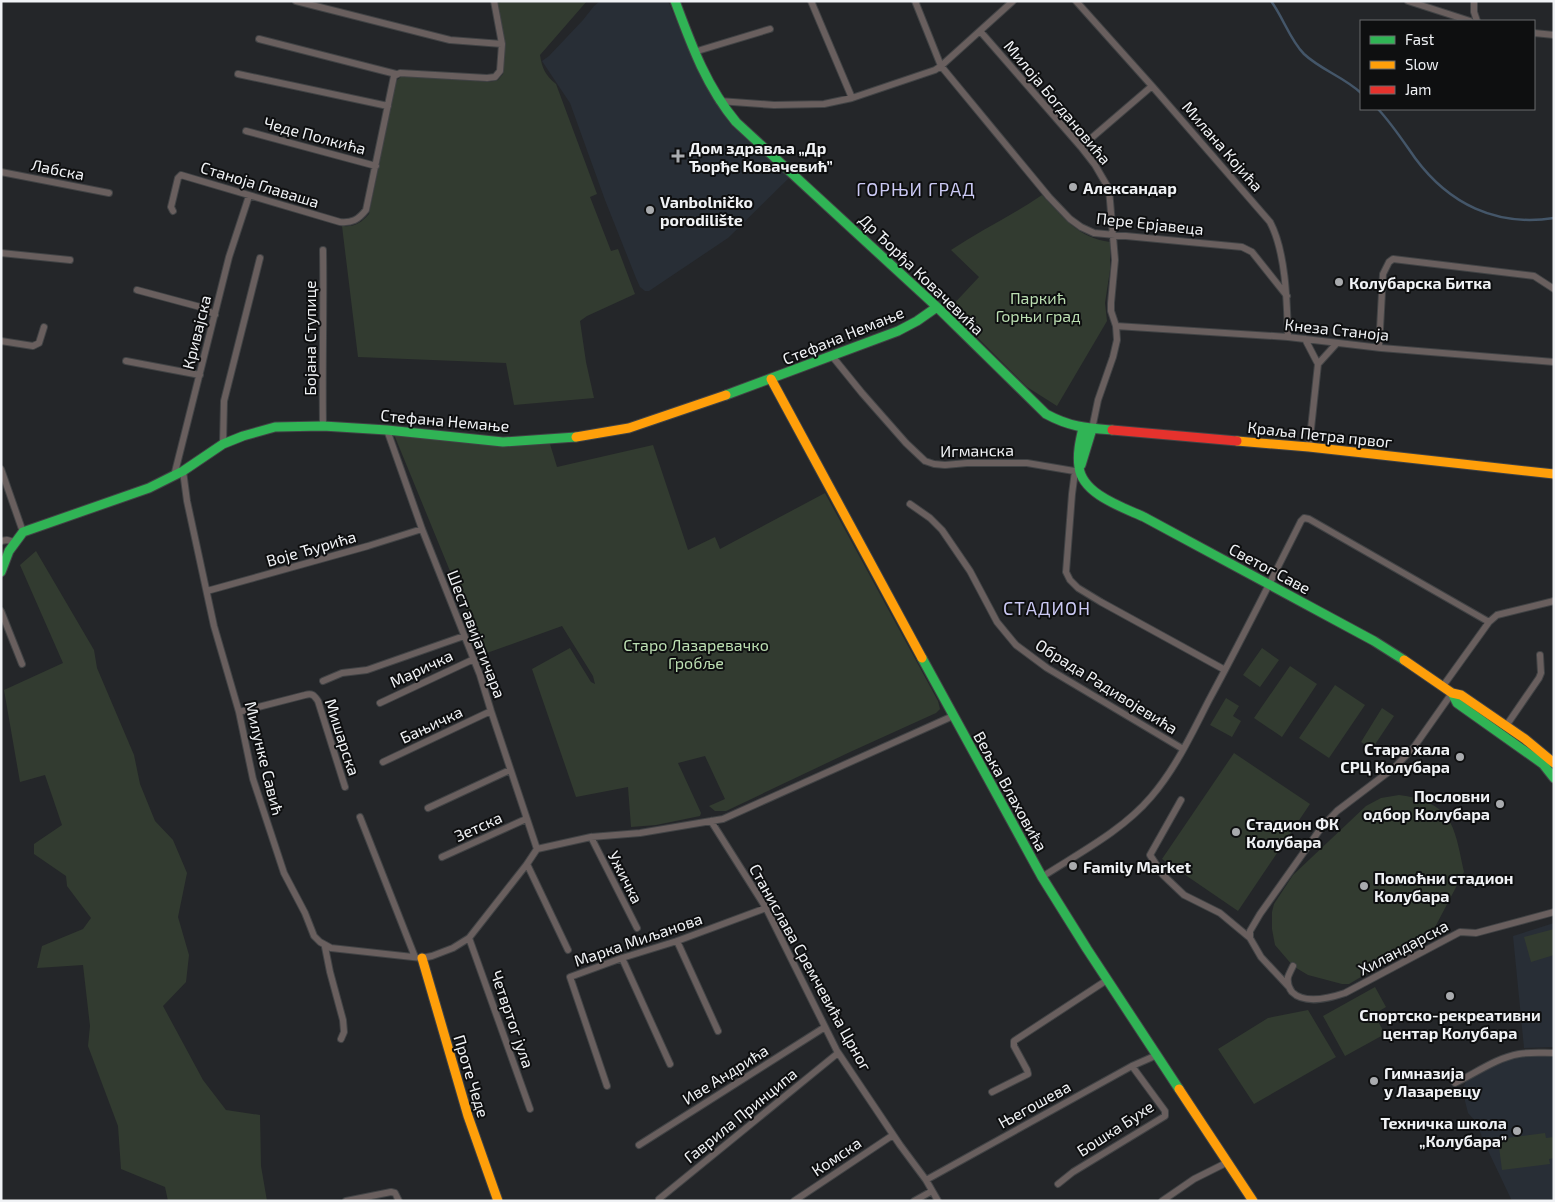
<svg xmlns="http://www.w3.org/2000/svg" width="1555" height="1202" viewBox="0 0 1555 1202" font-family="'Exo 2',sans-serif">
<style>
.built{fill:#282e36}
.green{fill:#323b30}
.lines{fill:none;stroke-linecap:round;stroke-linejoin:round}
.stream{stroke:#445669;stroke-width:2.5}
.street-casing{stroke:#414345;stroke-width:8}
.fast-casing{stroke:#414345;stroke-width:11}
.slow-casing{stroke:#414345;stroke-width:11}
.jam-casing{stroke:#414345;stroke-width:11}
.street{stroke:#695f5e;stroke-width:6}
.fast{stroke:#30b455;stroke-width:9}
.slow{stroke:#ff9f0a;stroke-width:9}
.jam{stroke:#e5322d;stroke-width:9}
.poi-dot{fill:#a9abae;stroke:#0e0f10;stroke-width:2}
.labels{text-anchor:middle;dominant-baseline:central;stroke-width:4;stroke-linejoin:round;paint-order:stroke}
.street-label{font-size:16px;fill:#f0f2f5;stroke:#0e0f10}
.poi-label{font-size:16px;font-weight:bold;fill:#f0f2f5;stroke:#0e0f10;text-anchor:start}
.park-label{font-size:16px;fill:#bcdfb2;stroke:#0e0f10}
.neighbourhood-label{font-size:18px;letter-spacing:1px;fill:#cbc9f4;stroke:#0e0f10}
</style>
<rect width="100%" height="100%" fill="#242629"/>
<path class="built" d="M600,1H668L697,68L789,178L728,238L649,291H645L640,287L636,278L605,200L570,103L542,61L549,56L583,20L594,6Z
M1554,923V1047L1524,1048L1513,936Z
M1554,1053V1201H1512L1483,1140L1477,1123L1468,1113L1465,1101L1464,1086L1468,1077L1519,1054Z"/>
<path class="green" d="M505,1H587L540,55C542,68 545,75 556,84L597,194L590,197L611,251L618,249L635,294L587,316L580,321L586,362L594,398L514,405L506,363L358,357L342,226C355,227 361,223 369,214L396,81L402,76L490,82L498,80L503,74L505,47L497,3Z
M1042,195C1063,217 1078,238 1110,242V270L1105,303L1107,321L1057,406L1027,387L949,309L979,277L951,250C981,230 1013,215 1042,195Z
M393,432L494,446L550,444L557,467L653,445L688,550L715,537L720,549L825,493L938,701L940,709L936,713L850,752L726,811H715L709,806L725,799L705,756L678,763L701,813L700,816L656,825L631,827L628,787L576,797L532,669L570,648L591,682L595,684L593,676L562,626L484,654Z
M36,551L94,650L97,668L134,755L140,784L155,821L173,840L187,873L178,917L189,955L186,982L163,1006L203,1080L226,1110L260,1115L261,1166L267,1201H168L165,1187L121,1169L118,1126L88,1046L90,1026L83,965L37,968L42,946L83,929L91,918L67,886L66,876L34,854V844L62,825L45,775L20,782L4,690L63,663L20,565Z
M1262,648L1279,660L1260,687L1243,675Z
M1290,666L1317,684L1282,737L1254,718Z
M1335,685L1365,705L1329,758L1299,738Z
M1226,698L1239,706L1233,716L1241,721L1232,737L1210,725Z
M1382,708L1394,716L1372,749L1361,742Z
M1234,753L1310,804L1238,911L1162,859Z
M1399,795C1417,797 1441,804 1450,822C1458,837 1460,856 1464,872L1434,929L1430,934L1420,942L1349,984H1342L1308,975L1293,966L1275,945L1272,929V912L1274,904L1293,875L1366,806L1381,798Z
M1554,929V955L1531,962L1524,937Z
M1375,987L1386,1007L1374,1014L1385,1034L1345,1056L1323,1016Z
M1308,1010L1336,1057L1254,1104L1218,1049L1268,1018Z
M1545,1133L1546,1138L1554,1137V1158L1549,1159L1550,1164L1502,1170L1498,1139Z"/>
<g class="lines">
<path class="stream" d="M1271,1C1283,17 1290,40 1304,54C1321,70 1344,77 1361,93
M1378,109C1392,124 1403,141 1415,158C1449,204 1496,227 1554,218"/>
<defs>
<path id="street" d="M296,1L450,40L502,44
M811,1L852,98
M915,1L941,66L1049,197L1070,219L1081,227L1094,233L1242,247L1252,252L1287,296
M1076,1L1152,86L1270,222C1286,252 1287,303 1288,337
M1408,1L1470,21
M1474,1V12L1477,21
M980,31L1081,147L1095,165L1109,189L1115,260L1111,303V311L1116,326L1117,340L1113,357L1098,400L1092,429
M1534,33L1554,35
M259,39L396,74
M694,52L770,29
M238,74L388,106
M719,101L774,105L824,104L852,98L935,70L941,66L1013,1
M246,131L376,166
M1081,147L1152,86
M1,172L109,193
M173,211L171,207L178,178L181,175L340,222C352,223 358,220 366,210L394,76L400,73L487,78L495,77L500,71L502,44L494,1
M1,253L70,260
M137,290L204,308L215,315
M1116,326L1288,337L1381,348L1554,362
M1305,339L1318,364L1309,447
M1,341L33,346L39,343L44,327
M1379,347L1383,274L1389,262L1393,259L1534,276L1554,289
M832,356L862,393L906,443L925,461L934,464L945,465L967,463H1027L1080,472
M126,361L200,375
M1318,364L1337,343
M323,426C322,368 324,309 323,250
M387,430L422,529L480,675L491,711L537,849
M223,444L224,401L260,258
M1,469L23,532
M183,471L187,501L214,626L239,712L253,779L284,873L305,913L314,936L320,942L331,948L422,958L432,956L453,948L469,938L527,864L537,849L591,837L640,833L723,819L953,716
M1075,471L1072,494L1066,572L1070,580L1078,588L1101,602L1225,670
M174,476L229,257L249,196
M910,504L930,518L942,530L970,571L997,622L1016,645L1047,668L1183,749
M1,541L7,540L14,542
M207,591L368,546L422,529
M1,611L22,664
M323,681L342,673L367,670L464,636
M1443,686L1489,622L1497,615L1554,601
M380,703L474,659
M239,712L305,695C312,693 314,695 318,701L345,787
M1506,726L1539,678L1541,673L1540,655
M383,762L491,711
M1181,800L1150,855L1163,875L1184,895L1220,913L1250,938
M428,808L510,770
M360,817L415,957
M711,821L766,908L837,1051L900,1145L926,1180L938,1201
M591,837L637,928
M442,857L526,819
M527,864L568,950
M1042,877C1079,853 1122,831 1151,797C1176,768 1192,733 1209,700C1241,641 1271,581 1301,521L1304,518L1309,519L1316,523L1489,622
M469,938L530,1109
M677,941L718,1031
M325,947L330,972L343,1020L344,1032L341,1039
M622,958L670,1064
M1293,966C1291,970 1289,974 1288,977C1287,983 1289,988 1292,992C1305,1005 1330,998 1345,993L1460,932L1476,933L1554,912
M1289,987L1261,957L1250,938V931L1260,914L1321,828L1337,811L1395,767L1414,747L1452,693
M1455,1083C1476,1073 1496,1058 1519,1054C1530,1052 1542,1053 1554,1053
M607,1086L570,977L622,958L677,941L766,908
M992,1092L1028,1074L1027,1070L1014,1046V1041L1107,980
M639,1145L825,1027
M926,1180L1132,1066L1157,1055
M1058,1184L1073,1172L1165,1116V1111L1132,1066
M659,1199L838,1053
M346,1201L391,1192L395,1193L399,1201
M794,1201L893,1135
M914,1201L932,1191
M1162,1201L1194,1179L1228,1162"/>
<path id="fast" d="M675,1C691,44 706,86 736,122L937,307L1046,414C1070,427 1086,428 1112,430
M726,395L898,331L917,321L937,307
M1083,428C1080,441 1077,454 1079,467C1082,494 1122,507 1144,517L1374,641L1404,660
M1081,465L1092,429
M1,572L9,551L23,532L149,488L183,471L223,444L243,436L275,427L323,426L387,430L503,442L576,437
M922,658L1042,877L1087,949L1179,1089
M1452,693L1457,703L1543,764L1554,778"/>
<path id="slow" d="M771,379L922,658
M576,437L629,428L726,395
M1237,441L1309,447L1554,474
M1404,660L1452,693L1461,695L1525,739L1554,763
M422,958L468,1116L498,1201
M1179,1089L1253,1201"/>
<path id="jam" d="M1112,430L1237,441"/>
</defs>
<use href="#street" class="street-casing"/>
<use href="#fast" class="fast-casing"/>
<use href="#slow" class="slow-casing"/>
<use href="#jam" class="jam-casing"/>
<use href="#street" class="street"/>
<use href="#fast" class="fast"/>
<use href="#slow" class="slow"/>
<use href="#jam" class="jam"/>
</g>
<g class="poi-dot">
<path d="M675.5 148.5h5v5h5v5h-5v5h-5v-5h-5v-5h5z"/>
<circle cx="1073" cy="187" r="5"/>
<circle cx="650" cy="210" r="5"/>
<circle cx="1339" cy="282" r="5"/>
<circle cx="1460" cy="757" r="5"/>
<circle cx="1500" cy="804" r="5"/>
<circle cx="1236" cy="832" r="5"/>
<circle cx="1073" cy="866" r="5"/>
<circle cx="1364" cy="886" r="5"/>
<circle cx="1450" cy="996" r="5"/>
<circle cx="1374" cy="1081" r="5"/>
<circle cx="1517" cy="1131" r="5"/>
</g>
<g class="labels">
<g class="street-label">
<text transform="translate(1058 102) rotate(50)">Милоја Богдановића</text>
<text transform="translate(315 135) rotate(15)">Чеде Полкића</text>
<text transform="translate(1223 146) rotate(49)">Милана Којића</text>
<text transform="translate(58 169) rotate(11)">Лабска</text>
<text transform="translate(260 184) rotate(17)">Станоја Главаша</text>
<text transform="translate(1150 223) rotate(6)">Пере Ерјавеца</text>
<text transform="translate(922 274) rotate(44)">Др Ђорђа Ковачевића</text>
<text transform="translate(1337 329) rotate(6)">Кнеза Станоја</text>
<text transform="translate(196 332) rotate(-76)">Кривајска</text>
<text transform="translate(843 335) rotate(-22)">Стефана Немање</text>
<text transform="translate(309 338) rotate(-90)">Бојана Ступице</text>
<text transform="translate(445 420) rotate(5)">Стефана Немање</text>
<text transform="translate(1320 434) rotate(6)">Краља Петра првог</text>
<text transform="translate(977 450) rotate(-1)">Игманска</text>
<text transform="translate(311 548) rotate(-16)">Воје Ђурића</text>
<text transform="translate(1270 568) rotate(28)">Светог Саве</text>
<text transform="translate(477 634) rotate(69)">Шест авијатичара</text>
<text transform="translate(421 668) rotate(-25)">Маричка</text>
<text transform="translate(1107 686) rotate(32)">Обрада Радивојевића</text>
<text transform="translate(431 724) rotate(-25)">Бањичка</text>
<text transform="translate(343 737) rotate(72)">Мишарска</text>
<text transform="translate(265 758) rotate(76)">Милунке Савић</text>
<text transform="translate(1011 791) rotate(61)">Вељка Влаховића</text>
<text transform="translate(478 826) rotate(-24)">Зетска</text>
<text transform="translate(626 877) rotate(63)">Ужичка</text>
<text transform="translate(638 939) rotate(-19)">Марка Миљанова</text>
<text transform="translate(1403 947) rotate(-28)">Хиландарска</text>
<text transform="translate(811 967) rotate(61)">Станислава Сремчевића Црног</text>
<text transform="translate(513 1019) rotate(71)">Четвртог јула</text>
<text transform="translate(725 1074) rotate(-32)">Иве Андрића</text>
<text transform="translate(472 1076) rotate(73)">Проте Чеде</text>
<text transform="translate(1034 1104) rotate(-29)">Његошева</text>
<text transform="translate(740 1115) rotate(-39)">Гаврила Принципа</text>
<text transform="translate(1115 1128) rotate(-33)">Бошка Бухе</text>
<text transform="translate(836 1156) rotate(-34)">Комска</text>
</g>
<g class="poi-label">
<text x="689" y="147">Дом здравља „Др<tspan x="689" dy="18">Ђорђе Ковачевић”</tspan></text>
<text x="1083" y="187">Александар</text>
<text x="660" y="201">Vanbolničko<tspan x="660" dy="18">porodilište</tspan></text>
<text x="1349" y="282">Колубарска Битка</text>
<text x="1450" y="748" text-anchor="end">Стара хала<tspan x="1450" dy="18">СРЦ Колубара</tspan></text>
<text x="1490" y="795" text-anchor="end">Пословни<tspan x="1490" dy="18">одбор Колубара</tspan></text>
<text x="1246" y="823">Стадион ФК<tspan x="1246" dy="18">Колубара</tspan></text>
<text x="1083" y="866">Family Market</text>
<text x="1374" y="877">Помоћни стадион<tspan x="1374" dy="18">Колубара</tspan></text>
<text x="1450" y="1014" text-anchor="middle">Спортско-рекреативни<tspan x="1450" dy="18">центар Колубара</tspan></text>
<text x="1384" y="1072">Гимназија<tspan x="1384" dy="18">у Лазаревцу</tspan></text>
<text x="1507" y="1122" text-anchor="end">Техничка школа<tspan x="1507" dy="18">„Колубара”</tspan></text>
</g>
<g class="park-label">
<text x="1038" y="297">Паркић<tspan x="1038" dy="18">Горњи град</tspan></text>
<text x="696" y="644">Старо Лазаревачко<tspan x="696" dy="18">Гробље</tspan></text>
</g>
<g class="neighbourhood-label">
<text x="916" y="189">ГОРЊИ ГРАД</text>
<text x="1047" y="608">СТАДИОН</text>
</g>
</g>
<rect width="1555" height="1202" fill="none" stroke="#f0f2f5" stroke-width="5"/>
<rect x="1360" y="20" width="175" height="90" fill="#0e0f10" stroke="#686a6c"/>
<rect x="1370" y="36" width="25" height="8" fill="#30b455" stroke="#686a6c"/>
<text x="1405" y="45" font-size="15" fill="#f0f2f5">Fast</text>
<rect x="1370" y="61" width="25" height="8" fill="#ff9f0a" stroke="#686a6c"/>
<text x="1405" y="70" font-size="15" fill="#f0f2f5">Slow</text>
<rect x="1370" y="86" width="25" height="8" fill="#e5322d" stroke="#686a6c"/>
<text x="1405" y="95" font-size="15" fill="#f0f2f5">Jam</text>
</svg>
